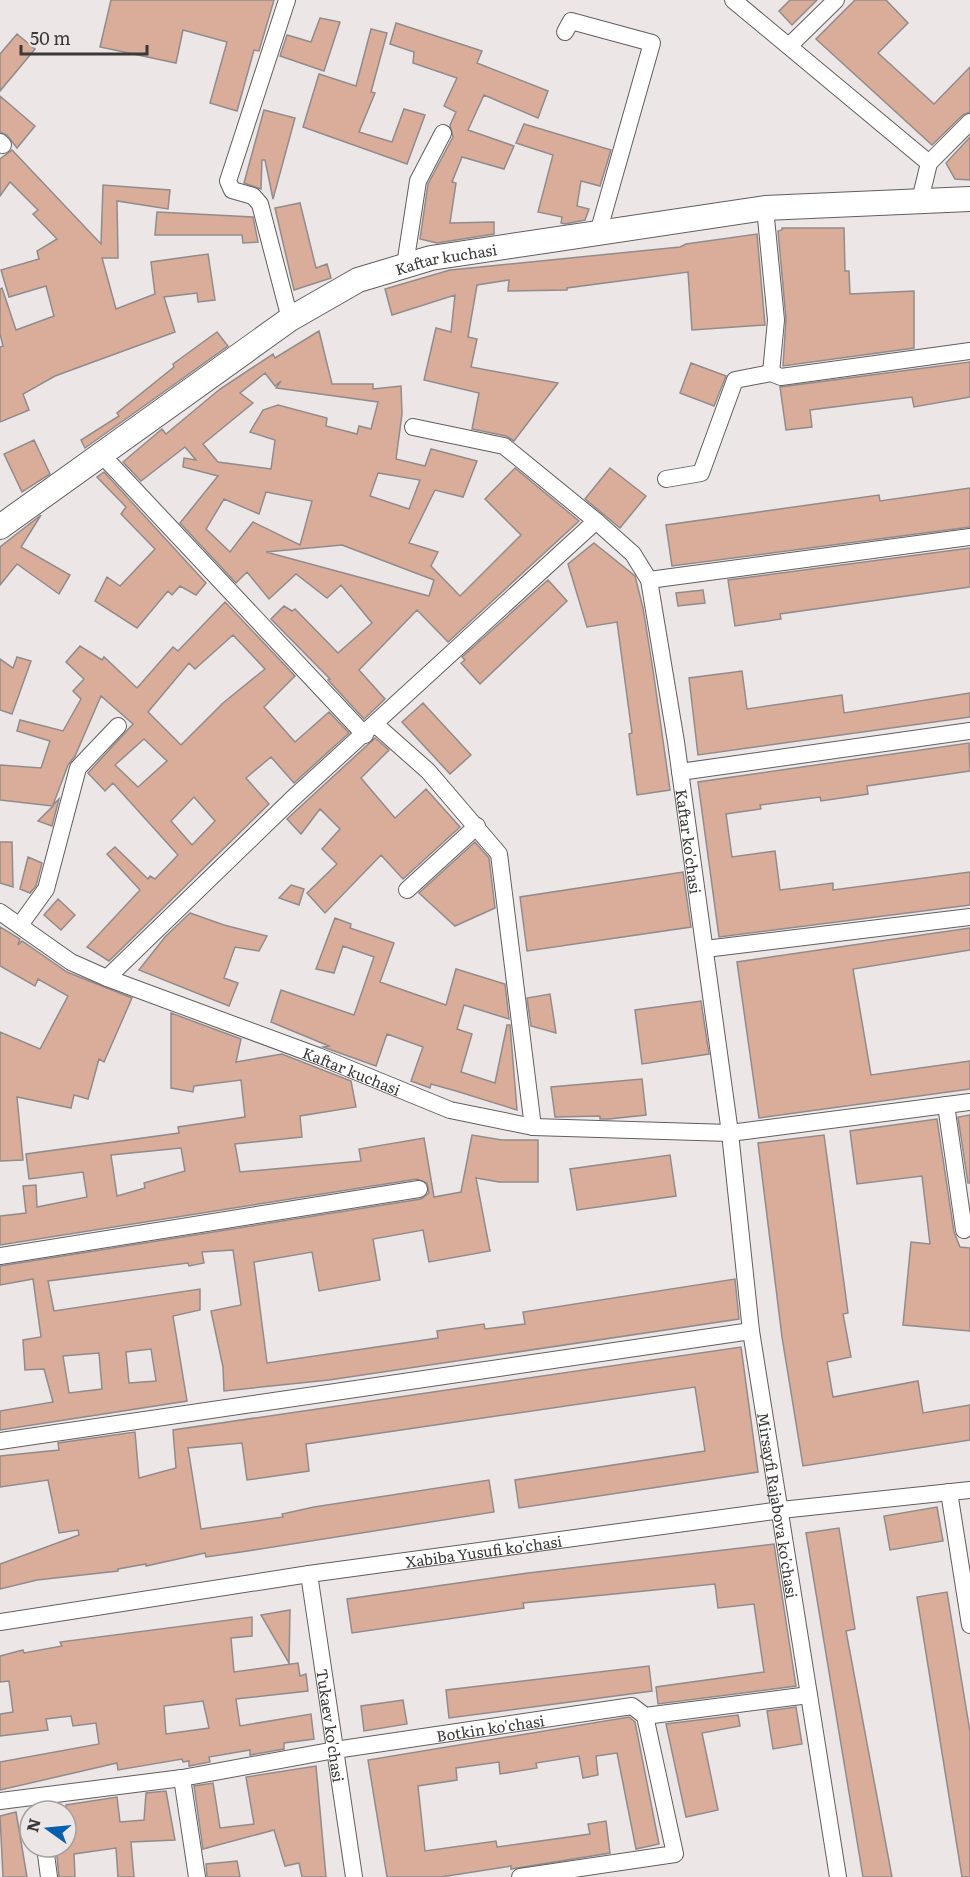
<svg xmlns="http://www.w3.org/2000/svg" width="970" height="1877" viewBox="0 0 970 1877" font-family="Literata,serif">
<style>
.building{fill:#daac9a;stroke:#918c8b;stroke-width:1.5;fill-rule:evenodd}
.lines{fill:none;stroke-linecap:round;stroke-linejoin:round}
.street-casing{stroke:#625e5d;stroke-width:18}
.secondary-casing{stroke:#625e5d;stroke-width:26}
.street{stroke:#fff;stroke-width:16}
.secondary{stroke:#fff;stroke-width:24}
.labels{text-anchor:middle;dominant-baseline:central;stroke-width:4.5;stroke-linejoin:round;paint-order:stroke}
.street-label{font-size:15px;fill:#3b3938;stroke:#ece7e6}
</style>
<rect width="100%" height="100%" fill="#ece7e6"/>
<path class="building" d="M111,0H274L259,51L254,50L237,111L210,103L227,42L183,30L176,63L100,47Z
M790,0H817L792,25L779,11Z
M855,0H886L908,23L878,53L934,104L970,67V112L963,115L932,145L816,39Z
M320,18L340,22L324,71L280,56L287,35L311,42Z
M396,23L482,51L477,63L548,91L538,118L484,95L468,130L514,146L504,169L462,157L452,182L456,183L450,223L494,222V234L437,243L420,239L428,184L453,137L450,125L456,112L444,106L457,78L413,63L414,52L390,44Z
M371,29L387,33L371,92L375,93L359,132L392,142L404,109L425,115L407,164L303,127L319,74L356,86Z
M17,34L35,49L0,91V54Z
M0,96L35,126L17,148L7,135L0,132Z
M264,110L295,118L273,199L265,160H262L261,189L244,183Z
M524,124L611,150L600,186L581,181L577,206L589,209L585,220L565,224L561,223L562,217L538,212L553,155L516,143Z
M970,137V180L955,179L946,163Z
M12,150L101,244L103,185L170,190L168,209L117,201L118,258H102L116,309L155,294L151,262L208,254L215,300L198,302L197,293L164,297L175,332L55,376L23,394L29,410L0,422V347L3,346L0,334V289L2,288L16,330L54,316L46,286L9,297L1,270L39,259L37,251L57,239L33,214L38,210L10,182L0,196V159Z
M300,203L316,268L327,264L331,278L294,290L275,208Z
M157,212L253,217L258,242L243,243L242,235H155Z
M782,228H844L845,271H849L850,294L914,291V348L783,366L786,319L778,231L782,230Z
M757,234L765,325L692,330L688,272L567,288V290L508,291L509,280L477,285L468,337L477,339L471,367L558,383L514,441L506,436L472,429L479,393L424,380L436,328L451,332L455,295L392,315L385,289L450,270L680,247L686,244Z
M319,331L332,384H373V389L401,386L402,414L396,459L425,466L431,449L477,461L463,497L435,490L409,543L438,552L431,566L460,596L521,535L485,499L515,468L579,521L448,642L417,610L359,670L385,699L364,719L328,680L330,679L271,619L284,606L292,611L295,609L338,653L372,623L341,585L327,598L296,574L269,599L247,572L236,583L180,523L218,476L183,467L184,458L196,460L185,447L141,481L123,462L162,429L166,434L220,389L273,354L275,358ZM265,373L275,386L281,381L276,388L378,402L371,429L359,426L357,434L326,426L327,418L278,405L263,410L250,432L275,440L271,469L218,462L203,444L253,403L240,393ZM378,473L420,480L409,509L370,496ZM266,492L312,501L300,545L253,522L230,552L206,529L224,499L259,514ZM342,545L434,580L429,596L266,552Z
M217,332L228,346L85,448L81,440L119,416L117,413L174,367L173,364Z
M970,362V397L914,407L912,397L810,410L812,427L786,430L780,387Z
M691,363L726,376L714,406L680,393Z
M34,440L50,474L22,492L4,454Z
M610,468L646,496L620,528L585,499Z
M104,472L206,583L196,595L180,586L172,595L168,591L137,628L95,601L107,577L120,586L155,549L121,514L126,507L97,477Z
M970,488V527L672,566L666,525L879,495L880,501Z
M41,515L21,547L70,575L59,594L17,564L0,585V547Z
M594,543L635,576L643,608L653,670L670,790L637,795L629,734L632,733L617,622L587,627L568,564Z
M970,548V587L780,614L781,619L735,626L728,580Z
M548,580L567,601L480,684L461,663L465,660L462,657Z
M703,590L705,603L678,606L676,593Z
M225,602L295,676L264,707L295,742L329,712L349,733L294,783L271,757L246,778L269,804L109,961L87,947L140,890L107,854L115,847L148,879L150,876L155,879L178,855L113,783L105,791L88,773L133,724L101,696L75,756L68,765L53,805L59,799L52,826L38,821L53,806L0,800V765L41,768L50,741L17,731L20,720L63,731L81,699L73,691L84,679L66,662L80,646L102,660L104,657L137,688L173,647L178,651ZM233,635L265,669L223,703L181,745L148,712L189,663L195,669ZM144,739L167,761L138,787L115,765ZM194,797L215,821L192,845L171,821Z
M17,657L31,661L12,714L0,710V659L13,668Z
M742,671L747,709L842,695L844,713L970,693V717L698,755L689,678Z
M423,703L471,755L450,774L402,722Z
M375,738L389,750L361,778L395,818L426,789L460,827L403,879L381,855L325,913L307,893L337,864L322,849L340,829L320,809L301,834L287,819Z
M969,743L970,771L867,786L868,794L821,801L820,797L760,805L761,809L726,814L732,857L775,851L780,890L833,883V890L970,872V905L719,937L698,782Z
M0,842H12L13,887L0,883Z
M475,842L489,858L495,908L455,926L419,893Z
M28,857L42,863L36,886L30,893L20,889Z
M683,872L691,927L527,951L520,897Z
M291,885L304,889L299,905L279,898Z
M58,899L75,915L61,930L44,915Z
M190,913L224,925L267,936L259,951L235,947L224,978L238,983L229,1006L139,970L165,937Z
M335,918L351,924L350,928L394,943L380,982L446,1005L456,969L505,984L509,1019L464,1005L457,1029L472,1034L461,1072L495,1083L507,1025H510L517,1110L456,1091L431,1084L430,1088L411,1081L423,1047L387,1034L376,1066L323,1047L329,1046L271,1022L281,990L354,1015L374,957L343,946L334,973L316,969Z
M0,927L20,939L18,945L22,941L67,972L132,998L104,1062L99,1059L88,1099L74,1095L71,1108L17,1097L23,1160L0,1161V1032L40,1049L68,996L38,979L35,986L0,966Z
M970,928V950L853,969L871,1075L970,1061V1089L759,1118L737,962Z
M550,994L556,1033L531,1026L527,998Z
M701,1001L709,1054L642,1064L635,1010Z
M171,1013L241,1039L236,1062L282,1054L351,1081L356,1107L300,1116L302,1137L235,1144L240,1172L361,1161L359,1149L424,1138L434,1197L461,1192L472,1135L502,1140H538V1182H499L476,1178L490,1251L429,1262L423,1230L373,1239L380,1280L319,1291L312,1252L254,1262L267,1363L438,1338L437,1331L484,1324L485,1329L525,1324L523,1312L735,1279L739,1319L329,1380L224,1391L223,1367L211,1311L241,1305L233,1250L202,1252L204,1263L189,1266L188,1263L48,1281L54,1311L200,1289V1310L173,1316L187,1401L0,1430V1411L53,1402L44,1369L25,1370L23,1340L41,1337L33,1279L0,1285V1266L421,1199L429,1193L427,1183L417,1179L0,1245V1216L26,1213L23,1186L36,1185L37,1207L87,1197L83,1172L29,1179L26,1154L179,1133L178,1127L245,1117L241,1080L194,1086L193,1092L171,1088ZM181,1148L185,1171L144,1183L145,1188L117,1196L111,1155ZM151,1349L156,1381L129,1383L126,1352ZM99,1353L102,1389L69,1393L63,1356Z
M642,1079L646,1115L609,1119H600V1116L555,1117L551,1087Z
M970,1115V1183H968L958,1117Z
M937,1119L954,1232L960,1247L970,1248V1331L903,1325L911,1242L930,1244L922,1176L857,1184L850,1131Z
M824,1135L848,1313L843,1314L851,1357L827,1362L833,1397L918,1381L923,1413L970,1405V1440L803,1466L782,1337L758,1143Z
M670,1155L676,1196L577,1210L570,1169Z
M741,1347L758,1472L519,1508L515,1480L705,1451L695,1387L306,1444L309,1471L247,1480L242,1443L188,1448L201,1529L283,1517L282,1514L314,1507L489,1480L494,1512L241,1552L206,1557L205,1553L146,1566V1564L118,1569V1571L37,1580L0,1589V1564L79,1535L78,1530L59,1533L48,1480L0,1487V1456L59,1450L58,1443L135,1432L139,1478L176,1468L173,1430Z
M937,1507L943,1541L890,1550L884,1516Z
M839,1528L855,1629L846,1631L892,1877H863L806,1533Z
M774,1544L796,1686L658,1704L656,1687L764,1672L754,1604L718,1608L715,1584L523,1603L524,1608L352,1633L347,1599L528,1573Z
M947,1592L970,1732V1877H962L917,1597Z
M290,1610L289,1663L261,1615Z
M252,1617V1636L231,1638L234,1672L298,1663L300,1676L306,1674L308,1691L236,1699L240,1726L311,1714L314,1739L284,1743V1749L250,1755V1750L209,1757L210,1762L189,1766V1761L183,1762L182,1759L118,1770L117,1763L0,1790V1762L99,1744L96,1723L73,1726L71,1716L46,1719L48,1730L0,1736V1714L13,1712L9,1681L0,1682V1656L23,1650L24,1653L62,1646L60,1642ZM203,1701L209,1728L166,1734L164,1706Z
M649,1666L652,1691L449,1718L446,1690Z
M403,1700L407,1724L364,1731L361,1706Z
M796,1707L802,1744L773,1749L767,1711Z
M738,1715L740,1726L702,1733L718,1810L686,1817L666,1724Z
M629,1717L635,1722L659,1844L636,1849L617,1753L596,1756L598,1775L583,1778L579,1756L536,1763L537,1768L500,1774L499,1762L456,1768L457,1780L418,1786L425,1851L496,1841L497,1847L590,1834L588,1824L606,1821L610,1853L511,1869V1866L441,1877H387L368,1760Z
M316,1766L326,1877H302L299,1863L285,1866L274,1830L203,1849L194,1786L213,1783L220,1828L254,1824L246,1777Z
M166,1791L175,1840L131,1842L134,1877H118L116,1848L74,1854L75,1877H59L56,1847H66V1805L117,1797L120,1822L144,1820L146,1793Z
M16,1812L27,1877H3L0,1816Z
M237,1861L240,1877H207L206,1864Z"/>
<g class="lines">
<defs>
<g id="street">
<path d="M287,0L228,181L232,190L253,196L260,204L290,319"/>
<path d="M733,0L929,163"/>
<path d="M565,32L571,21L652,43L598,233"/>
<path d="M789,46L836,0"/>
<path d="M0,142L3,145"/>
<path d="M920,200L929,163L970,122"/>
<path d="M765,208L776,320L771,373L781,377L970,351"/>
<path d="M405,265L418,181L443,133"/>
<path d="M413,427L504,446L596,521"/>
<path d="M103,456L365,735"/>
<path d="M666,479L701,473L735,380L771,373"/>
<path d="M649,580L970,537"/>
<path d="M376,725L428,771L499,854L533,1127"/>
<path d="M680,772L970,731"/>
<path d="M407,890L477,826"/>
<path id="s1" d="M0,912L71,962L107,978L318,1056L450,1110L533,1127L730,1133L970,1102"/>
<path d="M20,925L46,889L78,768L118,726"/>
<path d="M705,949L970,917"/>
<path id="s2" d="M107,978L292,799L596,521L633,554L649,580L676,742L730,1133L751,1331L838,1877"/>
<path d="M946,1105L964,1230"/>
<path d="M0,1256L419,1189"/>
<path d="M0,1441L751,1331"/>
<path d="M949,1492L970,1625"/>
<path id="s3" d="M309,1574L354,1877"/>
<path id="s4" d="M0,1622L309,1574L781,1510L970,1490"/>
<path d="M182,1778L197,1877"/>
<path id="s5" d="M0,1801L182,1778L335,1750L632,1706L645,1716L809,1695"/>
<path d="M45,1847L49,1877"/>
<path d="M520,1877L675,1854L645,1716"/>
</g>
<g id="secondary">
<path id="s6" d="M0,527L290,319L358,280L431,258L765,208L970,199"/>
</g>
</defs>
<use href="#street" class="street-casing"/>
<use href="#secondary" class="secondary-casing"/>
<use href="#street" class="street"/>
<use href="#secondary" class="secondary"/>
</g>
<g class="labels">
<g class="street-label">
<text stroke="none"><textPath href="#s6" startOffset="526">Kaftar kuchasi</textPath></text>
<text stroke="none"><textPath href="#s2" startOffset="1014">Kaftar ko'chasi</textPath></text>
<text stroke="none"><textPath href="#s1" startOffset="388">Kaftar kuchasi</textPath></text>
<text stroke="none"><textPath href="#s2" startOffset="1684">Mirsayfi Rajabova ko'chasi</textPath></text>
<text stroke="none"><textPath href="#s4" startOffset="489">Xabiba Yusufi ko'chasi</textPath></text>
<text stroke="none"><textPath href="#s3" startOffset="153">Tukaev ko'chasi</textPath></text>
<text stroke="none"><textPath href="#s5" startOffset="496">Botkin ko'chasi</textPath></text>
</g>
</g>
<g transform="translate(48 1829) rotate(285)"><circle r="28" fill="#ece7e6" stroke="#a5a1a0" stroke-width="1.5"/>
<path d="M0-4.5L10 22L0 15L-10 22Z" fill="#0760ae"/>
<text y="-9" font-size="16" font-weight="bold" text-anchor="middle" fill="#3b3938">N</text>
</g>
<path d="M21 45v9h126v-9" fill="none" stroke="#3b3938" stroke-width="3"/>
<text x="30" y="45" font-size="18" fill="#3b3938" stroke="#ece7e6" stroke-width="4.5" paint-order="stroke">50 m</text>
</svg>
